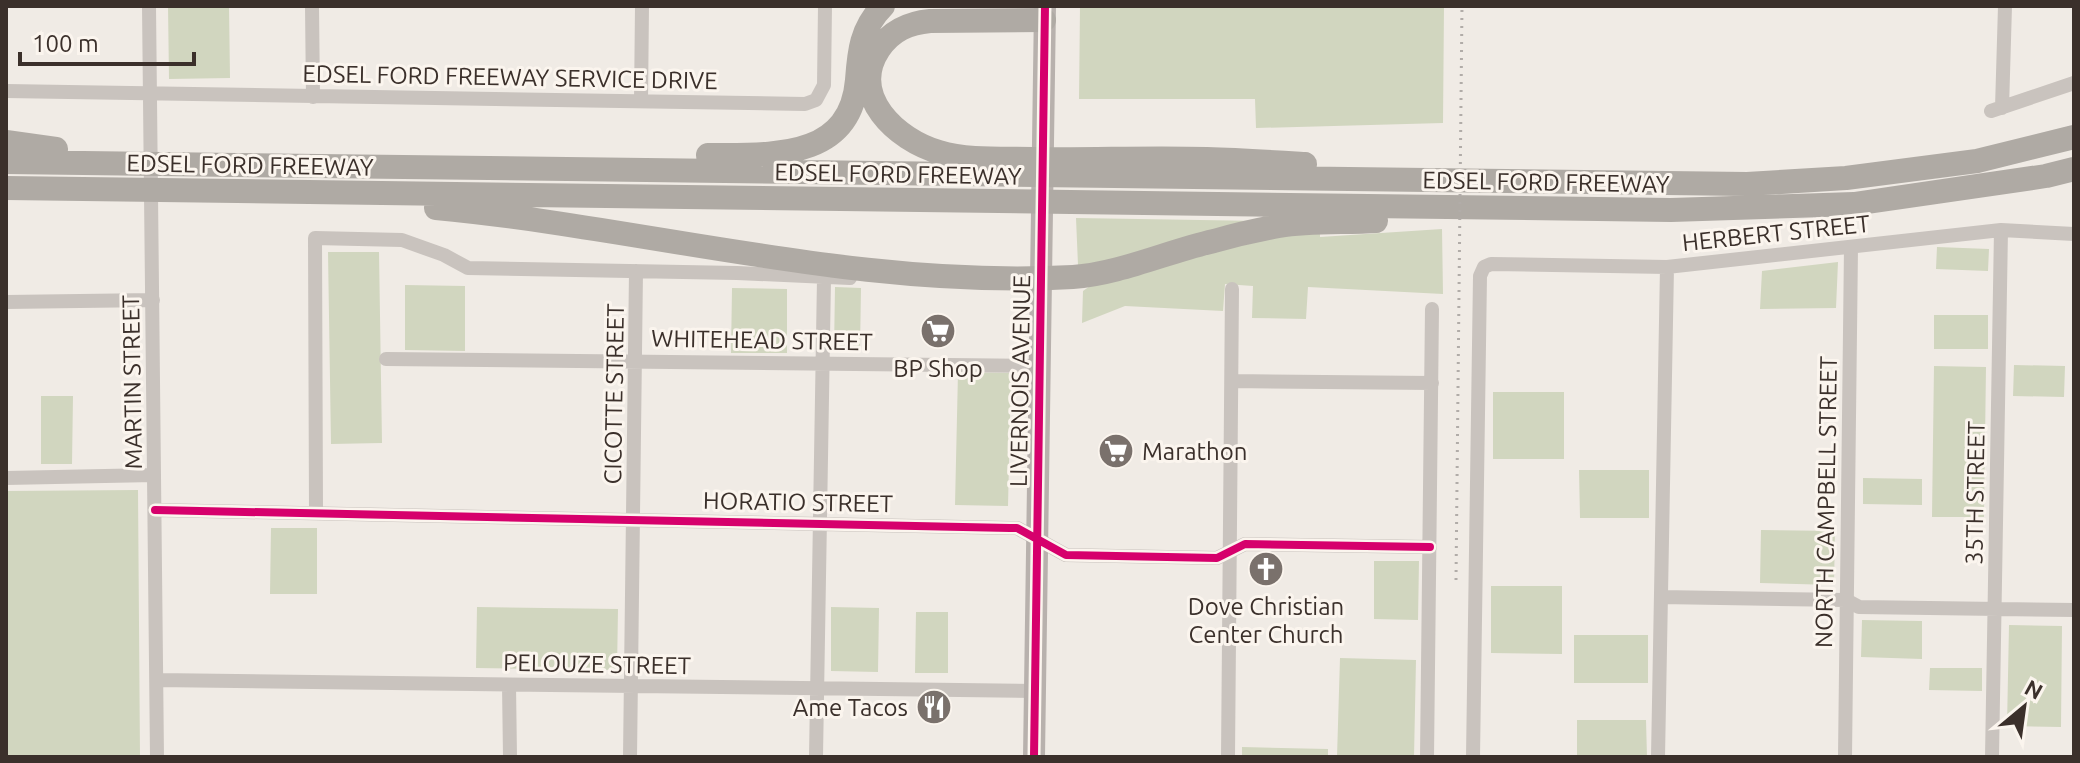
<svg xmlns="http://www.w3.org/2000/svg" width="2080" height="763" viewBox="0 0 2080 763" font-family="Ubuntu,sans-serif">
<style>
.green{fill:#d1d6bf}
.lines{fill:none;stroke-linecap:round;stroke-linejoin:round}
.minor{stroke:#c9c3be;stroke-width:14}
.primary{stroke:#b8b1ad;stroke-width:22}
.motorway{stroke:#afaaa4;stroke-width:24}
.rail{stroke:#b1aca8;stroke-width:3;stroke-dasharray:2 6;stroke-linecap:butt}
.cycleway-casing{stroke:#fbf5ee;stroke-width:13}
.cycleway{stroke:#d6006c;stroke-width:8}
.labels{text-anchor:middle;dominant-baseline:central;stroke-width:6;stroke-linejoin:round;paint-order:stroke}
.street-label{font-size:24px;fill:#3b302b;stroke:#fbf5ee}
.poi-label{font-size:24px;fill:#3b302b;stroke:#fbf5ee}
</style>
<rect width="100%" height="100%" fill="#f0ebe5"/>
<path class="green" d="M168,6H229L230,78L169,79Z
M1080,6H1444L1443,123L1256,128L1255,99H1079Z
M1076,218L1262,221L1113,261L1078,265Z
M1442,229L1443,294L1308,287L1306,319L1252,318L1253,286L1225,284L1223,311L1125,306L1082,323L1083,291L1090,286L1236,243L1320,232V237Z
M1937,247L1989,249L1988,271L1936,269Z
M328,252H379L382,443L331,444Z
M1838,262L1836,308L1760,309L1762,271Z
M405,285L465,286V351L405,350Z
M835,287L861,288L860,350H834Z
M732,288L787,289V353H731Z
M1934,315H1988V349H1934Z
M2014,365L2065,366L2064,397L2013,396Z
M1934,366L1986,367L1984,517H1932Z
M958,372L1011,373L1008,506L955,505Z
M1493,392H1564V459H1493Z
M41,396H73L72,464H41Z
M1579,470H1649V518H1580Z
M1863,478L1922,479V505L1863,504Z
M138,490L140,757H6V491Z
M271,528H317V594H270Z
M1761,530L1835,531L1834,585L1760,583Z
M1374,561H1419L1418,620L1374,619Z
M1491,586H1562V654L1491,653Z
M477,607L618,609L617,670L476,668Z
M831,607L879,608L878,672L831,671Z
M916,612H948V673H915Z
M1862,620L1922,621V659L1861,657Z
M2009,625L2062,626L2061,727L2007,726Z
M1574,635H1648V683H1574Z
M1340,658L1416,660L1414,757H1337Z
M1930,668H1982V691L1929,690Z
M1577,720H1646L1647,757H1577Z
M1242,747L1328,749V757H1242Z"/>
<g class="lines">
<path class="minor" d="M149,6L157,757
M312,6L313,97
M6,91L805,104L816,100L824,85L825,6
M641,101L642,6
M2002,108L2005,6
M1991,111L2074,83
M6,302L153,300
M386,359L1040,366
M1232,381L1432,383
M6,478L154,475
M155,510L1010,528H1017L1066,555L1217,558L1245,544L1430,547
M316,512L315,238L402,240L444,255L468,268L737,273L850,278
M1661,597L1846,600L1859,607L2074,610
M157,680L1036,691
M509,685L510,757
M630,757L636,271
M816,757L824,278
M1228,757L1232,289
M1427,757L1432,309
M1473,757L1480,276L1484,267L1491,264L1667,267L2001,230L2074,234
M1658,757L1667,267
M1845,757L1851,247
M1992,757L2001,230"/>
<path class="primary" d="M1034,757L1045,6"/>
<path class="motorway" d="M1044,20L930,21C909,23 892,30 879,49C848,96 897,140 939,152C969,161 1005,158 1036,159C1093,160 1150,157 1207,159C1240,160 1272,162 1305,164
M6,142L56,149
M708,155C768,154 850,162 857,80C859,52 861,28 883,6
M6,162L1747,184L1846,178L1977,161L2074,137
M6,188L1671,210L1854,204L2046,176L2074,169
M436,208C648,228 858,289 1073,277C1119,274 1169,251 1214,241C1235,235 1257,230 1279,226C1310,221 1344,223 1376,221"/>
<path class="rail" d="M1456,580L1462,6"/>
<defs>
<path id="cycleway" d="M155,510L1010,528H1017L1066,555L1217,558L1245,544L1430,547
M1034,757L1045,6"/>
</defs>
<use href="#cycleway" class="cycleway-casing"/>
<use href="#cycleway" class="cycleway"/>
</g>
<defs>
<symbol id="supermarket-disc" viewBox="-11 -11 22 22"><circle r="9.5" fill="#7a716c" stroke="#fbf5ee"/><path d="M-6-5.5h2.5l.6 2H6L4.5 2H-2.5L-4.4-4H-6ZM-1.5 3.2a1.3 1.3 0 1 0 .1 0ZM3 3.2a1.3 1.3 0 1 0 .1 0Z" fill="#fff"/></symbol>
<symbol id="church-disc" viewBox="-11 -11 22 22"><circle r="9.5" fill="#7a716c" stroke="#fbf5ee"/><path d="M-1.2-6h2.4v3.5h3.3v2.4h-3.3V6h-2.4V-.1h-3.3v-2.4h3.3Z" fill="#fff"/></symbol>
<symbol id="restaurant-disc" viewBox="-11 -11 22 22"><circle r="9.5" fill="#7a716c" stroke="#fbf5ee"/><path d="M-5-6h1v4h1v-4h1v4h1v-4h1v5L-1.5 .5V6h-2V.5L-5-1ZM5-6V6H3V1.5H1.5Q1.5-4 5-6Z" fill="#fff"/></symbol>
</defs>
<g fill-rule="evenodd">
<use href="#supermarket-disc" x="918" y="311" width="40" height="40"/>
<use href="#supermarket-disc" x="1096" y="431" width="40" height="40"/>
<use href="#church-disc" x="1246" y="549" width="40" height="40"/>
<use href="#restaurant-disc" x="914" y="687" width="40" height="40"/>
</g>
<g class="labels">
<g class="street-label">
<text transform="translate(510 77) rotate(1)">EDSEL FORD FREEWAY SERVICE DRIVE</text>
<text transform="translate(250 165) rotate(1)">EDSEL FORD FREEWAY</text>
<text transform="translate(898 174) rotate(1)">EDSEL FORD FREEWAY</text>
<text transform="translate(1546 182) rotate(1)">EDSEL FORD FREEWAY</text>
<text transform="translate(1776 233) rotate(-6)">HERBERT STREET</text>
<text transform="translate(762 340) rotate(1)">WHITEHEAD STREET</text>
<text transform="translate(1020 381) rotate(-89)">LIVERNOIS AVENUE</text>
<text transform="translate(132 382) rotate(-91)">MARTIN STREET</text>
<text transform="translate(614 394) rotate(-89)">CICOTTE STREET</text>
<text transform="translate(1975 493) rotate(-89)">35TH STREET</text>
<text transform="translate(798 502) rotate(1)">HORATIO STREET</text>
<text transform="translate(1826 502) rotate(-89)">NORTH CAMPBELL STREET</text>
<text transform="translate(597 664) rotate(1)">PELOUZE STREET</text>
</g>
<g class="poi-label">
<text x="938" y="368">BP Shop</text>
<text x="1142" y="451" text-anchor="start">Marathon</text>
<text x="1266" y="606">Dove Christian<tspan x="1266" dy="28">Center Church</tspan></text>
<text x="908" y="707" text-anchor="end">Ame Tacos</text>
</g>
</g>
<rect width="2080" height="763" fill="none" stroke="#3b302b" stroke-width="16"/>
<g transform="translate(2024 707) rotate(29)" stroke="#fbf5ee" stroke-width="6" paint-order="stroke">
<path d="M0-6L14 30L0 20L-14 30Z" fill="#3b302b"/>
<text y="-12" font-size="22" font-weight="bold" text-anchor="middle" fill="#3b302b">N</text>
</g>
<path d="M20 52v12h174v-12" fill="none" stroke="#3b302b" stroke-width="4"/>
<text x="32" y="52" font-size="24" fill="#3b302b" stroke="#fbf5ee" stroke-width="6" paint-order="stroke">100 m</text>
</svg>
